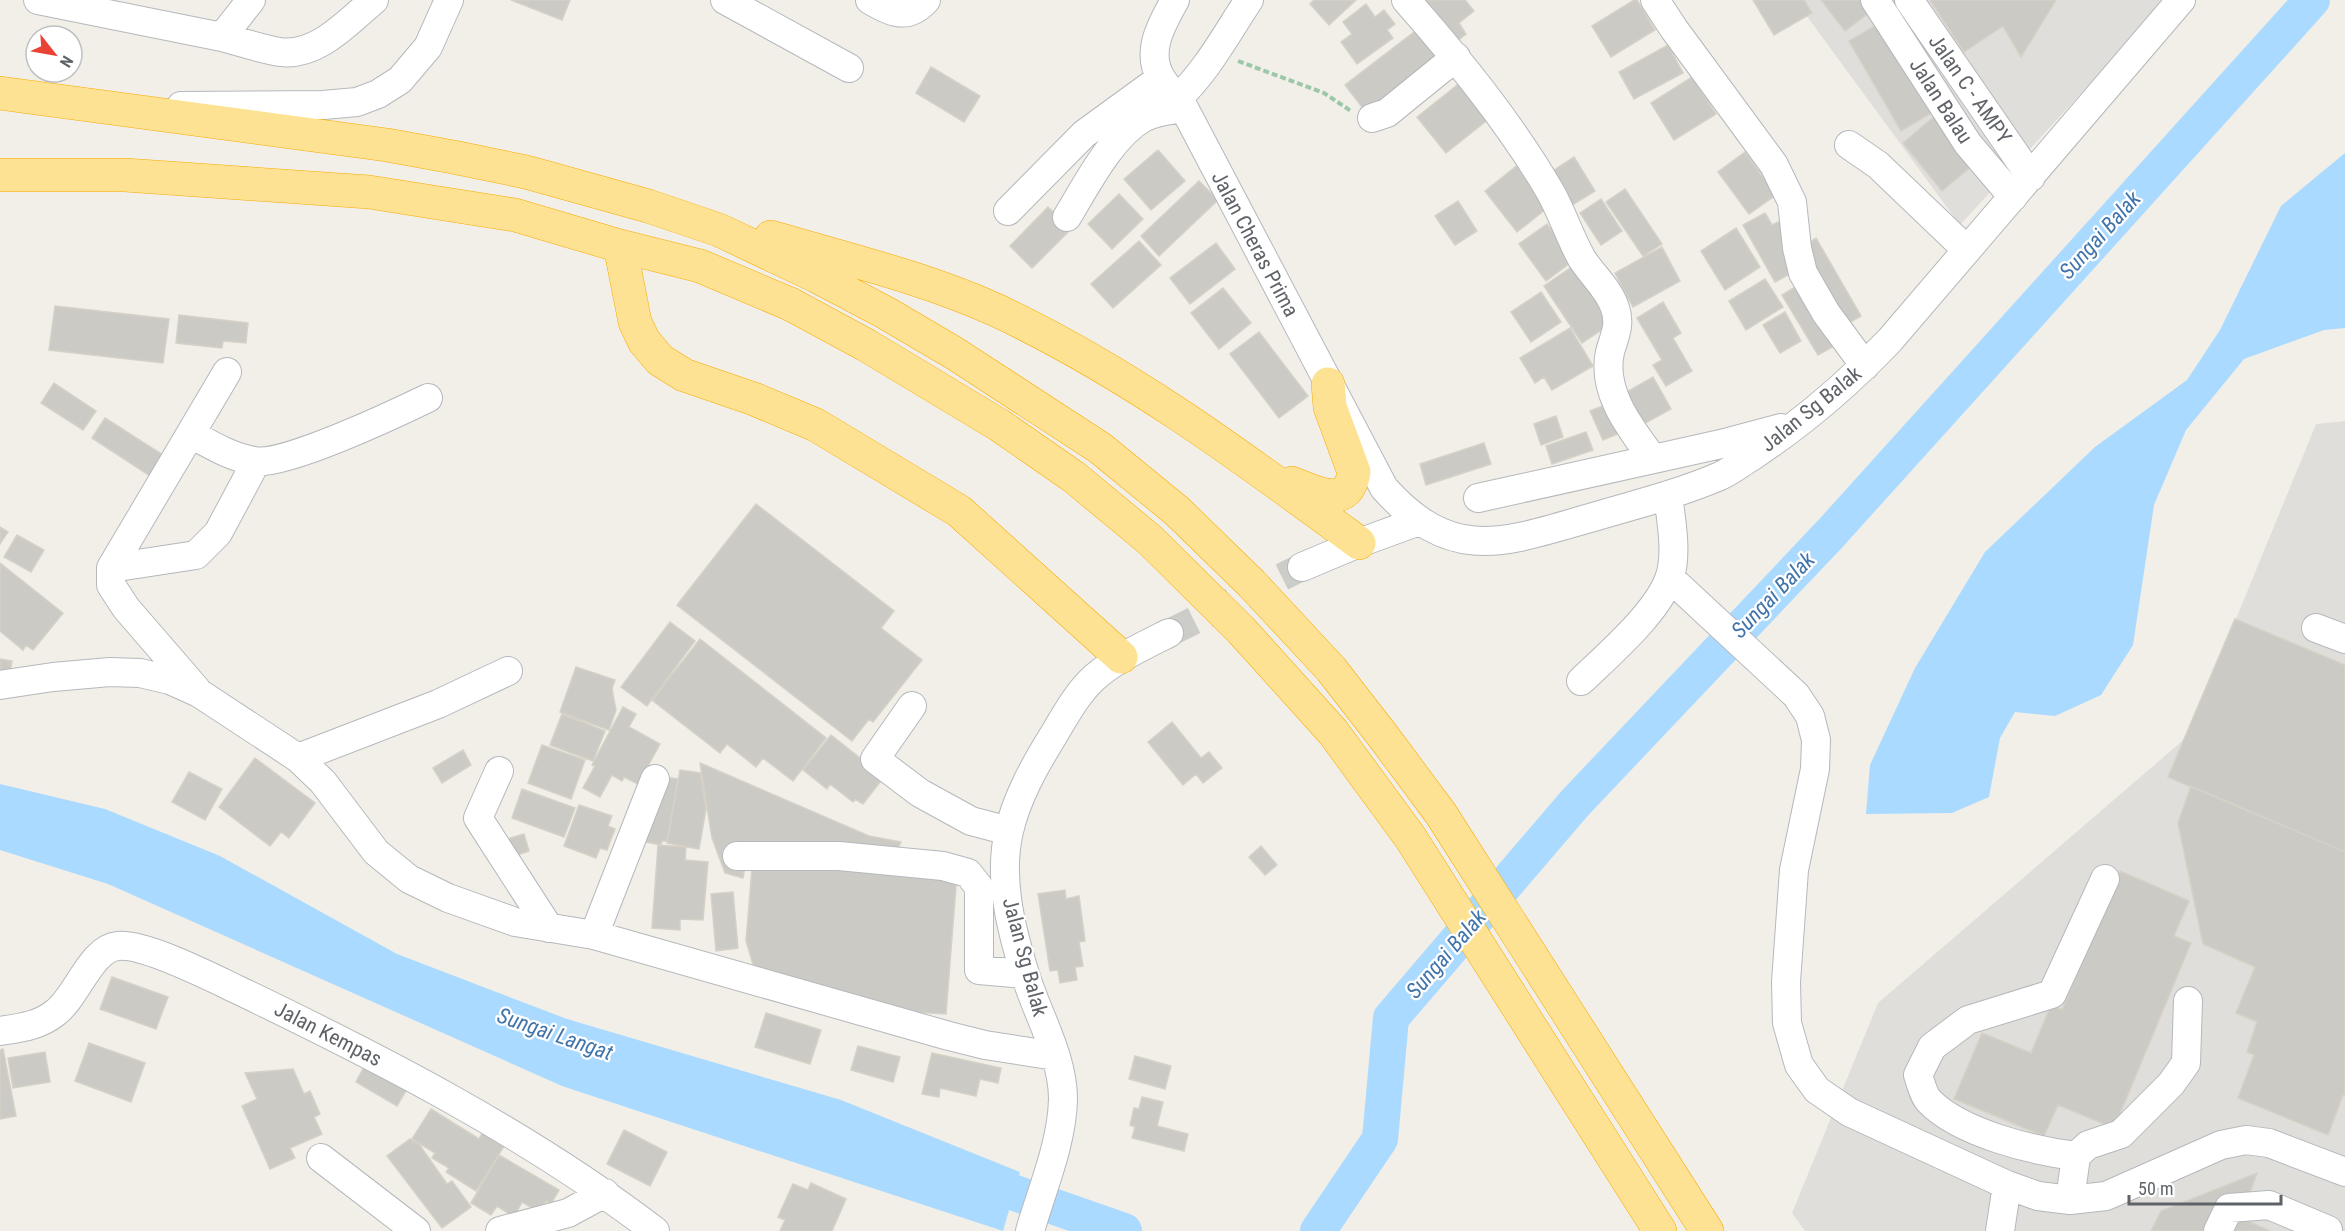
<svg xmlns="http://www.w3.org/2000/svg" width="2345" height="1231" viewBox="0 0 2345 1231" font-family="'Roboto Condensed',sans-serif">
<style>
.industrial{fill:#e0deda}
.water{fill:#aadaff}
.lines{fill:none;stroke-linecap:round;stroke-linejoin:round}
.river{stroke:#aadaff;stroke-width:36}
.building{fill:#cccac5;stroke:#d6d1c6;stroke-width:1.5}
.minor-tunnel{stroke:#ccccc8;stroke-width:28;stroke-dasharray:28 14;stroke-linecap:butt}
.minor-casing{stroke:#b5b8bc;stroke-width:30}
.highway-casing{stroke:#f9ab00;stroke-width:34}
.path{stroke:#9cc7a9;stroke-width:4;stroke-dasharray:6 3;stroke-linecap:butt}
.minor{stroke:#fff;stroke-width:28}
.highway{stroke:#fde293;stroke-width:33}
.labels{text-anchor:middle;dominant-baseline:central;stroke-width:4.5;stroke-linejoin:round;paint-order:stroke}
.street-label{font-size:21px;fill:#5f6368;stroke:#fff}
.water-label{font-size:22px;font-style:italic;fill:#4174aa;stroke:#fff}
</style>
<rect width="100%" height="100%" fill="#f1efe8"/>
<path class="industrial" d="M1795,0H2167L1960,225Z
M2345,421V1231H1805L1792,1213L1878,1003L2188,736L2316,424Z"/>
<path class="water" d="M2345,153V328L2324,330L2244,359L2186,430L2154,505L2133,645L2101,695L2055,716L2015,712L2000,738L1989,797L1952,813L1866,814L1870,765L1915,668L1985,552L2095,447L2187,380L2220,330L2281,206Z
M0,784L105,809L220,856L397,954L567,1019L841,1100L1020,1172L1003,1231L562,1086L108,884L0,850Z"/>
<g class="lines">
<path class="river" d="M969,1177L1124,1231
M1318,1231L1380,1139L1391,1018L1575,803L1831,533L2312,0"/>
</g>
<path class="building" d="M511,0H570L562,20Z
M1314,0H1356L1329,25L1310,4Z
M1418,0H1465L1474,11L1459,23L1466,34L1452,45Z
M1634,0H1637L1655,30L1611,57L1592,26Z
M1753,0H1804L1812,13L1774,35Z
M1821,0H1861L1870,12L1845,31Z
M1930,0H2056L2021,57L2003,26L1964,52Z
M1366,4L1375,17L1384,10L1395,24L1387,30L1393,38L1357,64L1341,42L1352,34L1343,22Z
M1881,22L1933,112L1901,131L1849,41Z
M1418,29L1444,64L1371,119L1345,85Z
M1668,45L1683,73L1634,99L1619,72Z
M931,67L980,96L964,122L916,93Z
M1692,77L1716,114L1674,140L1651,103Z
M1461,82L1490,118L1446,153L1417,117Z
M1935,116L1974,164L1942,191L1903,143Z
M1158,150L1185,181L1151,210L1124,179Z
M1745,152L1776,195L1749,214L1718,172Z
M1574,157L1595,191L1569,207L1548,174Z
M1519,164L1551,205L1517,232L1485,191Z
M1199,181L1218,200L1159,256L1141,236Z
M1625,189L1662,244L1643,256L1606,202Z
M1119,194L1143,219L1112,249L1088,224Z
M1601,199L1622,231L1601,245L1580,213Z
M1458,201L1477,231L1455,245L1435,216Z
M1048,207L1071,229L1032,268L1010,246Z
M1765,213L1772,225L1780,221L1797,270L1775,282L1743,225Z
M1547,224L1574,260L1546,281L1519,244Z
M1736,228L1760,267L1725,290L1701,251Z
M1816,238L1861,316L1839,329L1802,247Z
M1139,241L1161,265L1113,308L1091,284Z
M1216,243L1235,269L1190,304L1170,278Z
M1662,247L1680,281L1633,307L1615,273Z
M1576,264L1615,321L1582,343L1544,286Z
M1765,279L1783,307L1746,330L1729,301Z
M1800,284L1836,345L1818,355L1782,295Z
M1223,288L1251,323L1219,349L1191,313Z
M1541,292L1561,322L1531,342L1511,312Z
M1663,302L1681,333L1673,338L1692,371L1666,386L1653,365L1662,360L1637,318Z
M55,306L169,319L163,363L49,350Z
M1785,312L1801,341L1780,353L1763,325Z
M179,315L248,323L246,343L223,341L222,348L176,343Z
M1570,328L1593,366L1552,390L1544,377L1535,383L1520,358Z
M1259,332L1308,396L1279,418L1230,354Z
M1653,377L1671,409L1642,425L1625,393Z
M54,383L96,411L83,430L41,403Z
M1610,403L1622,432L1603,440L1590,411Z
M1556,416L1563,437L1541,445L1534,424Z
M105,418L163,455L150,476L92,438Z
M1586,432L1593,450L1552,464L1546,446Z
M1484,443L1491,464L1426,485L1420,464Z
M756,504L894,611L881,628L922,660L873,722L869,719L852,741L677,605Z
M0,527L8,532L0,544Z
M17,535L44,550L31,572L4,557Z
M0,563L63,613L33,650L26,645L23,650L0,631Z
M2235,619L2345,665V852L2168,777Z
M670,622L695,641L647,706L621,687Z
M700,639L826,738L793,781L763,758L756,767L727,744L720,753L652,700Z
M0,659L12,661L8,682L0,680Z
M576,667L615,680L612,689L616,710L609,730L560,712Z
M623,707L636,714L629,727L660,744L638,784L624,777L622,781L612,775L600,797L583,788L595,766L592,765Z
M562,714L605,731L593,761L550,745Z
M1172,722L1201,758L1209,752L1222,768L1203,783L1196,774L1183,785L1148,742Z
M831,735L884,777L863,804L855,799L853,802L830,784L827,789L803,770Z
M542,745L585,760L571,799L528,783Z
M463,750L471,765L442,783L433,768Z
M255,758L315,803L289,838L281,832L270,846L219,807Z
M700,763L869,836L901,842L890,866L957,874L946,1014L881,1010L757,978L746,941L752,868L745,865L743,878L725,873L712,838Z
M680,770L700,773L706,809L699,849L667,843Z
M189,772L222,789L205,820L172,802Z
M663,777L678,779L667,841H662L661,845L641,841Z
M2191,786L2345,852V1096L2343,1095L2328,1135L2238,1098L2254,1055L2247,1052L2257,1022L2236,1013L2255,967L2203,944L2178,823Z
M522,789L575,808L564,837L512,818Z
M579,805L612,816L608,826L615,829L607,850L600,848L596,858L564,846Z
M524,834L529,851L499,861L494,843Z
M658,845L686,847L685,860L708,862L703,920L680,919V930L652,928Z
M1261,846L1277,865L1265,875L1249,857Z
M2120,871L2189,901L2174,936L2191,943L2114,1128L2058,1105L2044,1136L1954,1099L1982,1033L2031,1053L2051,1005L2062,1010Z
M1065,890L1066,899L1079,896L1085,941L1079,942L1083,966L1075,967L1077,980L1060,983L1058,970L1050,971L1038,894Z
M733,892L738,948L716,951L711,894Z
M112,977L168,997L156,1029L100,1009Z
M766,1013L821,1030L810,1064L755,1047Z
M89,1043L145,1063L131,1102L75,1081Z
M858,1046L900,1057L893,1082L851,1070Z
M3,1049L16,1116L0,1119V1050Z
M45,1052L50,1082L13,1088L8,1058Z
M932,1053L1001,1068L998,1083L980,1079L976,1096L940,1088L939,1097L922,1094Z
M1135,1056L1171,1066L1165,1089L1129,1079Z
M365,1065L407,1089L397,1106L356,1082Z
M293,1069L304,1094L310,1091L320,1114L314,1117L322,1134L290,1148L295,1158L270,1169L242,1106L257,1099L245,1073Z
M1142,1097L1163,1102L1157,1126L1188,1134L1184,1151L1132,1138L1135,1127L1130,1125L1134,1108L1139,1109Z
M431,1109L479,1139L485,1129L506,1143L476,1191L446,1172L449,1168L432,1158L435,1153L412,1139Z
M624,1130L667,1152L650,1186L607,1164Z
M410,1139L419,1144L447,1184L452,1181L471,1207L442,1228L387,1156Z
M499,1155L559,1190L551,1204L546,1201L539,1212L522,1202L514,1217L497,1206L491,1215L471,1203Z
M2257,1173L2241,1218L2270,1231H2151L2161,1211Z
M811,1183L846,1199L832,1231H780L785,1220L778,1217L793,1184L808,1190Z"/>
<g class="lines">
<path class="minor-tunnel" d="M1169,633L1302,567"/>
<defs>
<path id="minor" d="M38,0L222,37L251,0
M725,0L849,68
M870,0C891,12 907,21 926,0
M1175,0C1162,24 1145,51 1161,78C1168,89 1177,98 1184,108L1384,488C1452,564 1503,543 1590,518C1634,505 1678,494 1720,476C1731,471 1741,463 1751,457C1801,424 1848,384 1890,340L2181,0
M1406,0C1459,60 1511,124 1551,193C1563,215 1570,238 1582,259C1593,276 1609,289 1615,308C1621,325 1614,337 1610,352C1601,392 1631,429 1653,459
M1655,0L1674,29L1774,165L1792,202L1797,248L1803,273L1826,313L1865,366
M1875,0L1968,144L2013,197
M1909,0L2031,177
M222,37C241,42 261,49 280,52C317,57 348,22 374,0
M1178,98C1207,71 1227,33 1249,0
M181,106L323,105L357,102L378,94L400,80L428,47L449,0
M1372,118L1387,113L1456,57
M1849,145L1878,165L1967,250
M1008,211L1084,134L1161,78
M1067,217C1086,186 1111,136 1143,118C1156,111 1170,110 1184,108
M191,434C211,445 231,457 254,461C283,467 397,413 428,398
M1478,498L1721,444L1781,428
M1302,567L1359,543L1419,521
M111,568L196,555L218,533L256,462
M1670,578L1796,695L1810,716L1816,740L1815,769L1794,870L1786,982L1787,1023L1799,1065L1817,1090L1849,1112L2007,1185L2038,1196L2070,1200L2106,1196L2221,1145L2246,1140L2269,1143L2345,1172
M2316,628L2345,639
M1581,681C1608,655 1656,614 1669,579C1678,556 1671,519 1668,495
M0,685L53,677L110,672L140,673L170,680L199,693L298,758L323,782L376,852L409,879L448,898L515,922L594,935L949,1036L985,1045L1055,1056
M196,689L126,608L111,585V568L227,372
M912,706L875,759L920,793L971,821L1009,831
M298,758L438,704L508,671
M499,771L478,818L549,928
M737,856H839L943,866L968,873L979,887V970L1025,974
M594,935L655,779
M0,1031C19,1028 39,1026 55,1013C77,997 91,948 118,946C144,943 211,977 236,989C380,1058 528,1134 655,1231
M2076,1156C2033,1151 1960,1133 1929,1101C1923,1095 1921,1083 1918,1075L1932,1047L1968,1020L2052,994L2105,879
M321,1158L416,1231
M2070,1200L2076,1156L2088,1145L2121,1134L2171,1084L2186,1063L2188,1001
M500,1231L568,1213L605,1193
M1030,1231C1042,1189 1062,1144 1063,1099C1063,1056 1037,1014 1025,974C1011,929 998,878 1009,831C1017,797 1035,765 1053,736C1065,716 1077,693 1095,677C1117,658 1143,646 1169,633
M2000,1231L2007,1185
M2218,1231L2229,1208L2269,1205L2328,1230"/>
<path id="highway" d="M0,93L387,145L453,157L526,172L648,206L719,230L816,276L886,313L954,353L1100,448L1177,511L1252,584L1331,669L1383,736L1441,814L1707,1231
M0,175H125L369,192L515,215L620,246L700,266L790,304L866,345L999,425L1074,477L1150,540L1241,630L1333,732L1410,837L1660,1231
M771,237C846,259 925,278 996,310C1128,372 1242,457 1359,543
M620,246L635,322L644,341L660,360L684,375L754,399L816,425L959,511L1121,657
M1292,483C1315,492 1348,511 1354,472L1330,407L1328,384"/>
</defs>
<use href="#minor" class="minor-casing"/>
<use href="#highway" class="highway-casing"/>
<path class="path" d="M1238,61L1324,93L1351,111"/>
<use href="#minor" class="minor"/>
<use href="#highway" class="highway"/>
</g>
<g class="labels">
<g class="street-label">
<text transform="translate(1970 89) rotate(55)">Jalan C - AMPY</text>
<text transform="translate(1941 101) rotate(57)">Jalan Balau</text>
<text transform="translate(1255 244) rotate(62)">Jalan Cheras Prima</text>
<text transform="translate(1811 409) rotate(-39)">Jalan Sg Balak</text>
<text transform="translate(1025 957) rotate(75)">Jalan Sg Balak</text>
<text transform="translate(328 1034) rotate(27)">Jalan Kempas</text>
</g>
<g class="water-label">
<text transform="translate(2100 235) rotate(-48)">Sungai Balak</text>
<text transform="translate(1773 595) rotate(-46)">Sungai Balak</text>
<text transform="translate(1446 954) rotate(-49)">Sungai Balak</text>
<text transform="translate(555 1034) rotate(19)">Sungai Langat</text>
</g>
</g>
<g transform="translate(54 54) rotate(121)"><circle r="28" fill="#ffffff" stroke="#bfc1c3" stroke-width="1.5"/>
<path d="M0-4.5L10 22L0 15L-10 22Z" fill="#ea4335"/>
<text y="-9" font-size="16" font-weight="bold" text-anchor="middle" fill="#5f6368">N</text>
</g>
<path d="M2129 1195v9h152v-9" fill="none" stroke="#5f6368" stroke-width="3"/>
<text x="2138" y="1195" font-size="18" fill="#5f6368" stroke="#ffffff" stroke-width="4.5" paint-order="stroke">50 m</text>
</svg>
